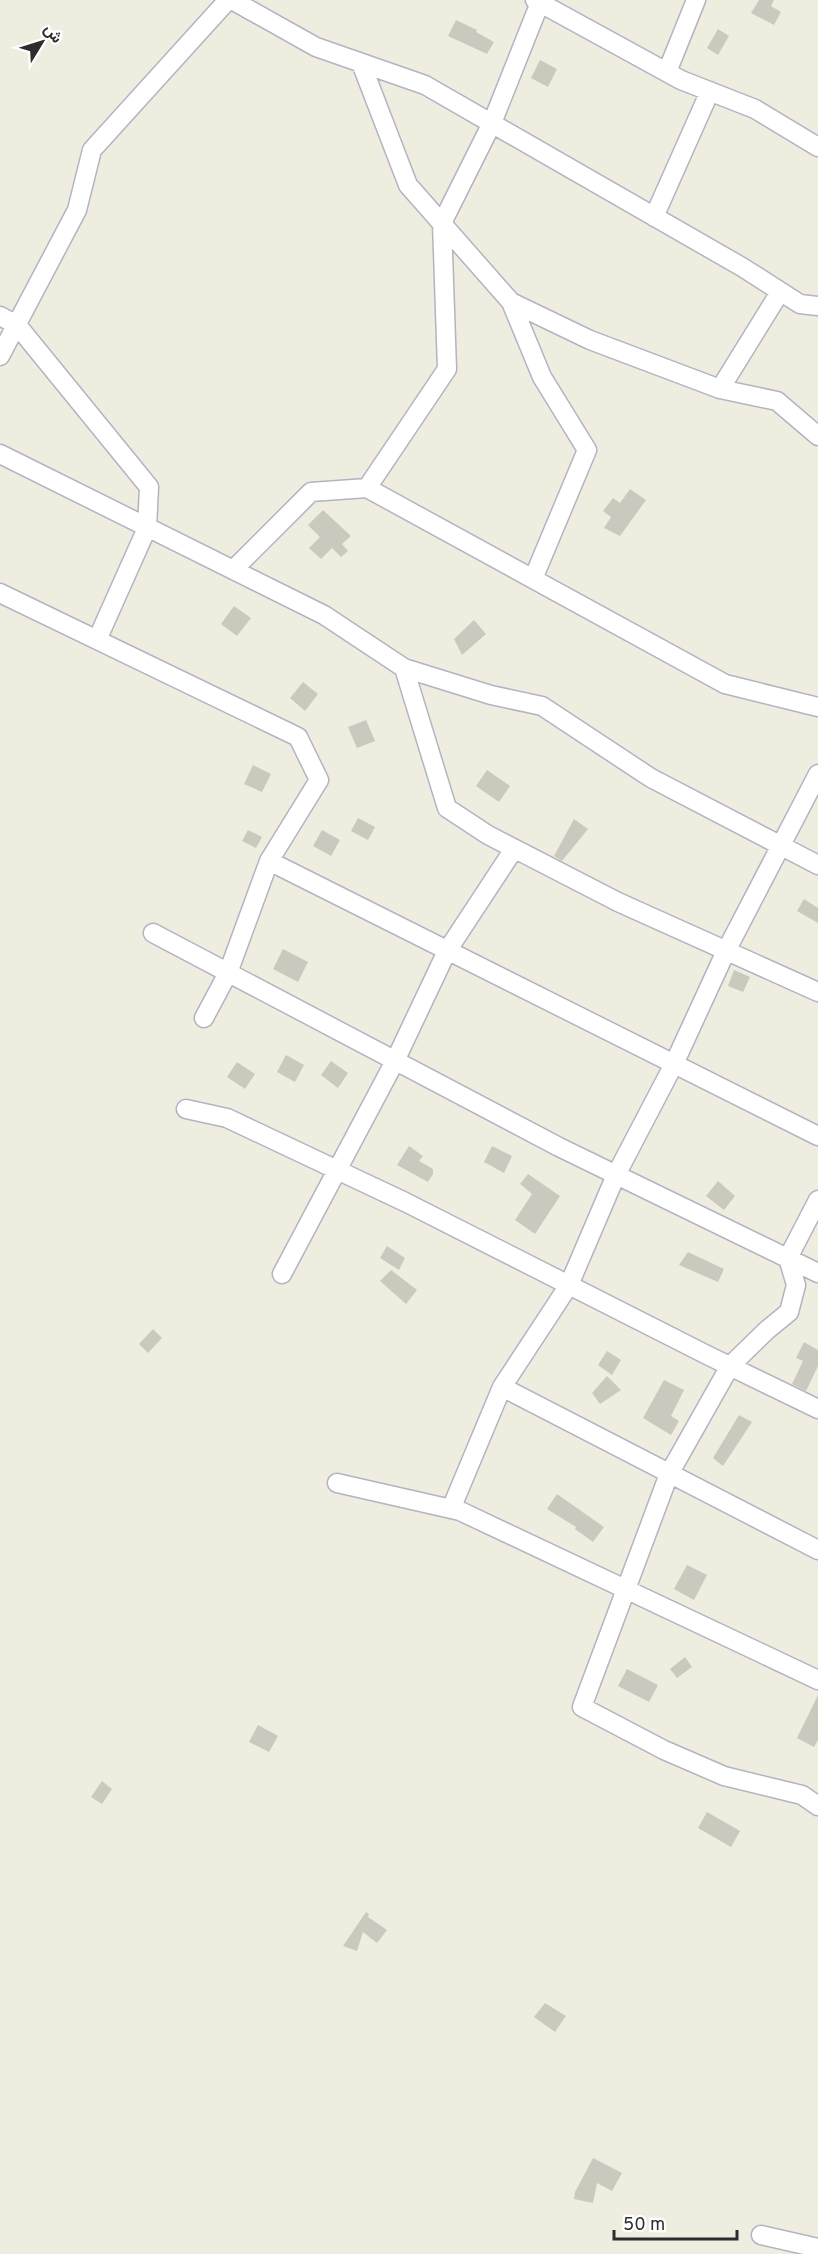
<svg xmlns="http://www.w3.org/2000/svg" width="818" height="2254" viewBox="0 0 818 2254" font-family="Overpass,Vazirmatn,sans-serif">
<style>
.building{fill:#cbc9be}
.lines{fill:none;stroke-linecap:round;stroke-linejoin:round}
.minor-casing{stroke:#b4b3c1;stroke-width:21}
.minor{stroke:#fff;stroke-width:18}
</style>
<rect width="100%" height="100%" fill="#efece0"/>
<path class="building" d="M759,0H774L771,6L781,12L774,25L751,13Z
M456,20L477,30L476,32L494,42L487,54L448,36Z
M718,29L729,36L718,55L707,48Z
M540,60L557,69L548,87L531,78Z
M630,489L646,500L620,536L604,528L611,517L603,511L613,498L620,503Z
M323,510L351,536L342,544L348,551L341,557L332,548L321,559L309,548L320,537L308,525Z
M234,606L251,618L237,636L221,624Z
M474,620L486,634L462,655L454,639Z
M303,682L318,694L305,711L290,698Z
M366,720L375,741L357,748L348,727Z
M253,765L271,774L262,792L244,784Z
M487,770L510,786L499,802L476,786Z
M358,818L375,827L368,840L351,831Z
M574,819L588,829L562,861L554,856Z
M248,830L262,837L256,848L242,841Z
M322,830L340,840L331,856L313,846Z
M804,899L818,908V923L797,911Z
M283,949L308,962L298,982L273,969Z
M734,970L750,977L743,992L728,986Z
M286,1055L304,1065L295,1082L277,1072Z
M331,1061L348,1073L338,1088L321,1075Z
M237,1062L255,1074L245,1089L227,1077Z
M409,1146L423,1156L419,1161L433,1169V1174L428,1182L397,1165Z
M492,1146L512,1156L504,1173L484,1162Z
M528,1174L560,1196L535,1234L515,1220L532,1194L520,1184Z
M718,1181L735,1196L724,1210L706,1196Z
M387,1246L405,1258L399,1270L380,1258Z
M688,1252L724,1269L718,1282L679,1265Z
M391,1270L417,1290L406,1304L380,1281Z
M153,1329L162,1338L148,1353L139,1344Z
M804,1342L818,1350V1366L806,1391L792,1384L803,1361L796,1358Z
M607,1351L621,1360L612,1375L598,1365Z
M607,1376L621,1390L600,1404L592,1393Z
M664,1380L684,1390L671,1416L679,1421L671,1435L643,1418Z
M739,1415L752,1422L723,1466L713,1458Z
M557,1494L604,1527L593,1542L575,1529L576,1527L547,1509Z
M687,1565L707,1575L694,1600L674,1589Z
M685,1657L692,1667L677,1678L670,1669Z
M627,1669L658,1685L649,1702L618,1686Z
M818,1695V1740L814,1747L797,1738Z
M258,1725L278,1736L269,1752L249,1742Z
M102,1781L112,1789L102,1804L91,1797Z
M707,1812L740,1831L731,1847L698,1828Z
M366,1912L369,1914L368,1917L387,1930L377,1943L363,1932L357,1951L343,1946Z
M545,2003L566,2016L555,2032L534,2017Z
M593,2158L622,2173L612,2191L597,2183L593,2203L574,2199L575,2192Z"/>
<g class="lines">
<defs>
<path id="minor" d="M232,0L316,47L425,85L742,267L800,304L818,306
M535,0L681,80L755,109L818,147
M361,63L408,185L511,302L542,377L587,450L533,579
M667,72L696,0
M654,217L710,91
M511,302L590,340L720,389L777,401L818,436
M0,316L17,325L149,487L147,528L97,640
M0,356L77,210L92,150L228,0
M720,389L780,292
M0,454L324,615L404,668L491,695L542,706L651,778L818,865
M367,488L725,684L818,707
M233,570L311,492L367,488L447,369L442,223L492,123L541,0
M0,593L298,737L319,780L269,861L228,973L204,1018
M404,668L447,808L488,835L618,902L818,992
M269,861L818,1136
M153,933L559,1147L818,1273
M186,1109L227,1118L405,1202L709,1356L818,1409
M818,1200L788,1258L796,1285L789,1312L767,1330L730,1366L669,1474L582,1707L664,1750L724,1776L802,1795L818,1806
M282,1274L395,1061L447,951L514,849
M502,1387L818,1550
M337,1483L460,1511L818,1680
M451,1509L502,1387L569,1285L616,1175L674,1064L726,951L818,774
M761,2235L818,2248"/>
</defs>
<use href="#minor" class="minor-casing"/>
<use href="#minor" class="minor"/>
</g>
<g transform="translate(42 42) rotate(52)" stroke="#ffffff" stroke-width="4.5" paint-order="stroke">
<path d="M0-4.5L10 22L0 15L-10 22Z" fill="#2d2d2d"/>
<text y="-9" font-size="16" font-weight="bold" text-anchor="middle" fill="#2d2d2d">ش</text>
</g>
<path d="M614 2230v9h123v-9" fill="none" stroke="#2d2d2d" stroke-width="3"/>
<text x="623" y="2230" font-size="18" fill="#2d2d2d" stroke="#ffffff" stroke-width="4.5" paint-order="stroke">50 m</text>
</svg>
